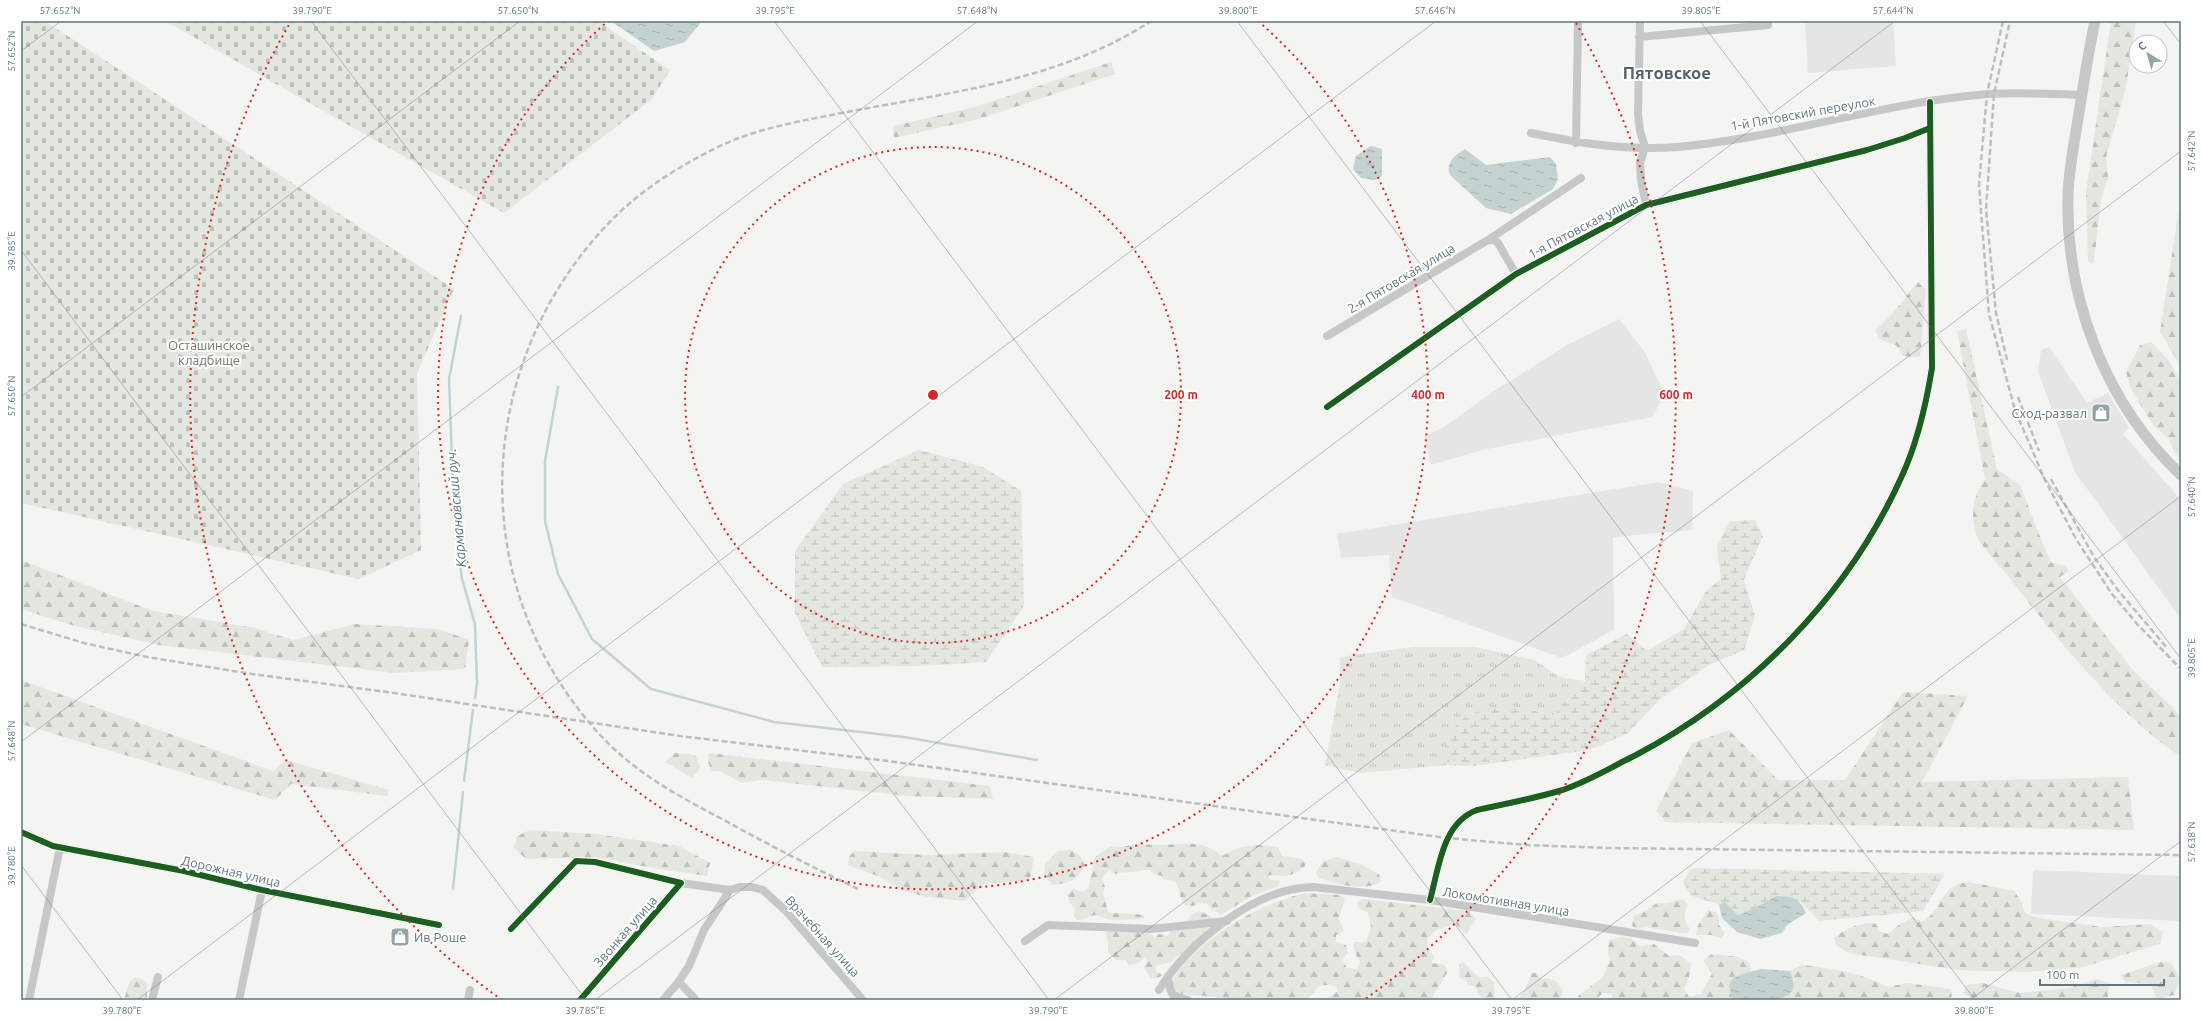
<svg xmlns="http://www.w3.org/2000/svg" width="2202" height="1021" viewBox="0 0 2202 1021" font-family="Ubuntu,sans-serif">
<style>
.built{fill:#e4e5e4}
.grass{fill:url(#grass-tufts)}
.forest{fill:url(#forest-firs)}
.wetland{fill:url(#wetland-marsh)}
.cemetery{fill:url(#cemetery-stones)}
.water{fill:url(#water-ripples)}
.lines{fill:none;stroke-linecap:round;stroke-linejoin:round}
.stream{stroke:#c5d2d2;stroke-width:2.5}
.minor{stroke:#c6c8c8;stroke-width:8}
.tertiary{stroke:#c6c8c8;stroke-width:11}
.rail{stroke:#bcbebe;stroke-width:2.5;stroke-dasharray:6 3;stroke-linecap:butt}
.cycleway-casing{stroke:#fff;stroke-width:8}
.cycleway{stroke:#1b5e20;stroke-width:6}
.ticks{fill:none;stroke:#60777d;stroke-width:1;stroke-opacity:0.45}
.ring{fill:none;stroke:#d62828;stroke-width:2;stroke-dasharray:2 4}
.labels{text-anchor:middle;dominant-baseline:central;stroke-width:4;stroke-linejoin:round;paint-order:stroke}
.street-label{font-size:13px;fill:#60777d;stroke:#fff}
.park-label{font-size:13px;fill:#6c7a63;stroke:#fff}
.poi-label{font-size:13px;fill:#60777d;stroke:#fff;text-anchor:end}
.water-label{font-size:14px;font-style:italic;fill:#5a7879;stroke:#fff}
.district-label{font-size:17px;font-weight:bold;fill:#526368;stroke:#fff}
.centre{fill:#d62828;stroke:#fff;stroke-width:2}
.ring-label{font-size:12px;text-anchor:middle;font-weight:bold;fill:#d62828;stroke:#fff;stroke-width:4;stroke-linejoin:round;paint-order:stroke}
.neatline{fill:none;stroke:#60777d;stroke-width:1.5}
.ticks-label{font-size:10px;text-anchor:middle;fill:#60777d}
</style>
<defs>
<pattern id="grass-tufts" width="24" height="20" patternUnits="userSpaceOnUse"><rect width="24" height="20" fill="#e4e6e0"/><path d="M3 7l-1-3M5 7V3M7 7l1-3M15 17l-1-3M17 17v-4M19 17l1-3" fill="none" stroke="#bcbfbb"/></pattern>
<pattern id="forest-firs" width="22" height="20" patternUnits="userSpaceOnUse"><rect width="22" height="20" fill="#e4e6e0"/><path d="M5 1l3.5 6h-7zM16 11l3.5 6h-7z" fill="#bcbfbb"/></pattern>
<pattern id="wetland-marsh" width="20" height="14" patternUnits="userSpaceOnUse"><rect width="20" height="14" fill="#e4e6e0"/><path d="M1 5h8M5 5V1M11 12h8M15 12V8" fill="none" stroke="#bcbfbb"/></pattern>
<pattern id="cemetery-stones" width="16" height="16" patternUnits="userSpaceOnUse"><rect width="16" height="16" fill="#e4e6e0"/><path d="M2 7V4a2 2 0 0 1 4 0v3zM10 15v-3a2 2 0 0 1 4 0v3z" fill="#bcbfbb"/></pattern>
<pattern id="water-ripples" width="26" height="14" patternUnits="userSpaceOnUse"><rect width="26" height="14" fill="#c5d2d2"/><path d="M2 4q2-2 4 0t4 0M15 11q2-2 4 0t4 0" fill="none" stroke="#a3afb0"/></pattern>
</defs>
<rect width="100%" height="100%" fill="#f4f4f2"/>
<path class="built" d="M1805,21H1893L1896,66L1808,73Z
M1619,319L1644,351L1665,395L1652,417L1482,450L1431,465L1424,436L1444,427L1491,393L1569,344Z
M2049,347L2087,403L2108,393L2129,428L2123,434L2181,500V619L2075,472L2038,372L2041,350Z
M1659,482L1693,491L1692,530L1613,537L1614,630L1562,658L1392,597L1389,555L1341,558L1337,534Z
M2033,870L2181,876V921L2031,914Z"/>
<path class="grass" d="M1413,647H1476L1534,660L1560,677L1585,681L1554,715L1533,710L1447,736V765L1360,773L1325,765L1340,684V657Z"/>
<path class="forest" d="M2111,21H2136L2126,87L2106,157L2108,177L2101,200L2094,261L2092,264L2088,261L2086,192Z
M1111,62L1115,74L979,119L894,138L893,126L975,107Z
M2181,196V367L2160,332Z
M1918,282L1926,290L1920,357L1903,356L1896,345L1881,340L1875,331L1893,313Z
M1966,329L1997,469L2020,485L2050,562L2066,566L2068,571L2060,577L2131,668L2181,716V757C2116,713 2052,633 2003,570C1996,561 1979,544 1976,534C1970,514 1973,496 1985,479L1957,331Z
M2151,342L2170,362L2181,383V459L2174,452L2169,439L2154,426L2132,391L2126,372L2140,345Z
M21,560L153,611L255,628L293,640L355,624L438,629L469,640L465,669L395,673L159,645L75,626L21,609Z
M21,680L273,771L286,760L389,790L387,796L291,784L275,800L21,724Z
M1903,692L1968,696L1922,782L2128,777L2134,830L1665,822L1656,811L1692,743L1729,730L1778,780H1845Z
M675,753L695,755L701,767L692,778L665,762Z
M709,753L990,786L993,799L909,796L761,780L742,783L720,771H712L708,762Z
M530,830L595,834L679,846L710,863L707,876L658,869L596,857L526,859L514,848L517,836Z
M1140,843C1165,850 1200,834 1220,855C1229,855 1231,850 1238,848C1251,844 1265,845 1278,847L1282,856L1302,859L1306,865C1299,872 1290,877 1280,876C1275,876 1272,874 1267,876L1271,880L1280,881L1278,886L1252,896L1222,914L1211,910L1208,904L1198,903L1193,906L1184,905C1179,897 1180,889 1175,881L1164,879L1162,876L1154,874L1148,869C1137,873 1126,871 1115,874L1109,870L1102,879L1105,887L1103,892L1108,912C1113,914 1135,913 1144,915V918C1138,919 1111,921 1106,919C1103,918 1101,916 1097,915C1089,915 1085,921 1077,920L1074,915L1075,909L1070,903L1067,895L1073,889L1083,892L1089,887C1090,876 1094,868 1094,858L1111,846L1123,847Z
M1071,850L1080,856L1085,865C1078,880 1068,884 1052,885L1044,875L1045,864L1058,851Z
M854,851L930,855L1004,852L1034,857L1030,880L984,884L964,901L927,897L904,891L880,877L848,865L849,857Z
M1336,857L1360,864L1379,874L1381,882C1362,892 1338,884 1319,878L1316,872L1324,861Z
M1970,882L2014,891L2022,902L2024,912L2033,917L2102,927L2150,924L2163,932L2160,944L2083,967L2026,972L1958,970L1848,953L1836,945L1834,938C1845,929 1862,921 1876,924L1880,931L1888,934L1900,924L1913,917L1921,922C1944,912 1939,883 1970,882Z
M1304,893L1340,895L1345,899L1338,919L1344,931L1336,935V943L1346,945L1348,953L1342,959L1347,968L1357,969L1360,962L1355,953L1353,942H1366L1371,927L1368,913L1358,908L1357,902L1362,899L1469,911L1476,919L1466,934L1456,924L1437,930L1427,939L1428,949L1434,956L1432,963L1444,965L1448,971L1433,996V1000H1324L1337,992V987C1311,979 1319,997 1301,1000C1292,1001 1282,1000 1273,1000C1241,1000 1210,997 1178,993L1174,989C1173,986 1173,982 1174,979C1181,961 1222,929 1239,920C1259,908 1282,899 1304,893Z
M1683,899L1688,904C1683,913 1684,921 1690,929L1686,934L1645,927L1639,929L1632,926L1634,916L1647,910L1657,903H1667Z
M1708,910L1716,912L1719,919V925L1725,933L1721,938L1711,935H1696L1697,927Z
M1199,911L1211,916L1214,922L1173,961L1156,966V971L1162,975L1158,979L1150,977L1144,968L1147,961L1145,957L1138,963L1130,965L1125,960H1116L1108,952V941L1106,934L1108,929L1120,927L1128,932L1142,929L1155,937L1159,934L1168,936L1172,927L1187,923L1191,914Z
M1621,937L1631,938L1640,946L1654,944L1669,956L1680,955L1691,964L1689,977L1684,989L1689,997L1701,994L1712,974L1703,960L1712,954L1738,957L1750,963L1751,972L1734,977L1732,997L1734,1000H1612V994L1603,993L1595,1000H1579L1578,996L1603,977L1610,960L1608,953L1609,940Z
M2163,961L2171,963L2181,979L2174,995L2157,999L2150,984L2125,982L2121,975Z
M1463,962L1478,977H1488L1494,983L1495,1000H1485L1478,994L1476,987L1468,984L1465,980L1459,977L1460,970L1459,965Z
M1802,965C1832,968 1861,973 1888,987L1907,983L1951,989L1952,1000H1779L1787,996L1795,981L1790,971Z
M1532,973H1537L1541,979L1549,978L1557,982L1563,990L1560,1000H1518L1524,991Z
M135,977L142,979L147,984V1000H124L129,983Z
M2097,979L2109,983L2108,996L2106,1000L1973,999L1963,993L1967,985L1983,983L2020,993L2069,988Z"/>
<path class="wetland" d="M919,450L983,467L1021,491L1024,606L986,662L919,666L822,667L795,613V551L843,484Z
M1755,520L1763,536L1744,579L1755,616L1744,650L1709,665L1660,699L1628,733L1590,750L1474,766L1447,765V736C1453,730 1460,720 1467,716C1493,703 1527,709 1554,715L1585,681L1586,655L1627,634L1647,651L1684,629L1706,591L1721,579L1717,547L1730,521Z
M1692,868L1945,874L1923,911L1819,921L1801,902L1776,896L1757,907L1738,915L1725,902L1719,905L1690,895L1683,881Z"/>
<path class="cemetery" d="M21,21H45L454,289L417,373L421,550L359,579L21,503Z
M165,21H598L670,70L652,99L504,213Z"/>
<path class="water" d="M611,21H702L685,42L654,51Z
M1371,146L1382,149V176L1375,180L1361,178L1353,169L1356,156Z
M1465,149L1486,165L1550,157L1556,164L1558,179L1553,189L1511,214L1486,208L1450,175C1445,164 1455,154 1465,149Z
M1776,896C1792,897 1799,897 1806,913L1787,925L1782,933L1760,939L1737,932L1722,918L1719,905L1725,902L1738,915L1757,907Z
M1761,969L1790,971C1808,1008 1755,1000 1734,1000C1719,976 1743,974 1761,969Z"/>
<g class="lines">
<path class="stream" d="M461,316L449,379L454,517L462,579L475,624L477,684L475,698
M558,387L545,461V521L558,574L592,639L651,689L774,722L904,737L1037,760
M464,781L473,710
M453,889L463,792"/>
<path class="minor" d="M1640,21L1638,114L1640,131L1645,147L1640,163L1641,180L1646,205
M1639,37L1768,25
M1531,133C1579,143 1627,151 1677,147C1782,138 1883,102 1988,94C2019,92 2050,94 2081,95
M1576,143L1578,21
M1488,240L1581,178
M1327,336L1488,240H1494L1498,243L1516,274
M1327,407L1516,274L1646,205L1867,150L1905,138L1930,128
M21,832L53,846L184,871L262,890L439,925
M681,883L730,890L740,887H752L763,890L786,911L863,1000
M1430,900C1439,868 1442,823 1477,810C1504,804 1532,799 1559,791C1586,783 1611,767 1636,755C1751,694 1847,597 1901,478C1917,444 1926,405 1932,368L1930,102
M511,929L576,861L595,862L681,883L580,1000
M1025,941L1048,925L1151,929L1227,921
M1168,976L1170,989L1173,995L1188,1000
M679,982L696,1000
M1159,990C1189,942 1255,888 1313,887L1430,900L1695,943
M29,1000L60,847
M152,1000L158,977
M239,1000L262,890
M468,1000L470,990
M663,1000L677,984L689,966L704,930L730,890"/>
<path class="tertiary" d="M2095,21C2088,54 2083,87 2078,119C2074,144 2069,169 2068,194C2065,298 2105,403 2181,475"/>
<path class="rail" d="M2003,21L1987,94L1979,185L1989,314L2015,410L2045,480L2076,539L2112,594L2138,625L2181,669
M2007,360L1996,313L1986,209L1994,94L2010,21
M2018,397L2039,451
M2051,479L2094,557L2117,589L2167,648
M21,624L84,643L147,657L252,674L394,693L680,736L888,761L1447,838L1526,845L1609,848L2181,855
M858,889C812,867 767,844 722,819C678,796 636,773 602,737C466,591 471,371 605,227C636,193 677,167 718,147C759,127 807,120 852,111C954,92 1063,79 1151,21"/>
<defs>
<path id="cycleway" d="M1327,407L1516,274L1646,205L1867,150L1905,138L1930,128
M21,832L53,846L184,871L262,890L439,925
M1430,900C1439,868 1442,823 1477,810C1504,804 1532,799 1559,791C1586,783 1611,767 1636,755C1751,694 1847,597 1901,478C1917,444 1926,405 1932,368L1930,102
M511,929L576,861L595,862L681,883L580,1000"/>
</defs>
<use href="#cycleway" class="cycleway-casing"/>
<use href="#cycleway" class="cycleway"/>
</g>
<path class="ticks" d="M311,21L1049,1000M774,21L1512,1000M1237,21L1975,1000M1700,21L2181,659M2163,21L2181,44M21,51L61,21M21,250L586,1000M21,397L520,21M21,742L978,21M21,865L123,1000M137,1000L1436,21M595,1000L1895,21M1054,1000L2181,151M1512,1000L2181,496M1970,1000L2181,841"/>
<g class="ring">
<circle cx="933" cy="395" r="248"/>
<path d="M1258 21A495 495 0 1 1 608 21"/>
<path d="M502 1000A743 743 0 0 1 290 23M1576 23A743 743 0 0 1 1364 1000"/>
</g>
<defs>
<symbol id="shop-square" viewBox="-11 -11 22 22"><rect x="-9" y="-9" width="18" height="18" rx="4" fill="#94a3a6" stroke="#fff"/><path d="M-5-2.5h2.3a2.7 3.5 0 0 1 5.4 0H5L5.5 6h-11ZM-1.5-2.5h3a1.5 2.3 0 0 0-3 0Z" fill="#fff"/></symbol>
</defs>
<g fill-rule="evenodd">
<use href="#shop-square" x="2090" y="402" width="22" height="22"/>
<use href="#shop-square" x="389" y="926" width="22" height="22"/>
</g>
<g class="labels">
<g class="street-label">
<text transform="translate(1803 113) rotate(-10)">1-й Пятовский переулок</text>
<text transform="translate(1583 226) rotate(-28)">1-я Пятовская улица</text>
<text transform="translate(1401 278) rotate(-31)">2-я Пятовская улица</text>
<text transform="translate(231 871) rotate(13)">Дорожная улица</text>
<text transform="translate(1506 901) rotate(9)">Локомотивная улица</text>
<text transform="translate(625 931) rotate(-49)">Звонкая улица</text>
<text transform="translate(823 936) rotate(48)">Врачебная улица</text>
</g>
<g class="park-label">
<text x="209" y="345">Осташинское<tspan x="209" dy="15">кладбище</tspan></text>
</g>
<g class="poi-label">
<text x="2087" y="413">Сход-развал</text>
<text x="414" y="937" text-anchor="start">Ив Роше</text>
</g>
<g class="water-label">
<text transform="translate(456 508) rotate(-95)">Кармановский руч.</text>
</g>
<g class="district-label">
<text x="1667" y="72">Пятовское</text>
</g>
</g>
<circle cx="933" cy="395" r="6" class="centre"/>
<g class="ring-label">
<text x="1181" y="399">200 m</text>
<text x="1428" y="399">400 m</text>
<text x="1676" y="399">600 m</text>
</g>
<rect width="2202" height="1021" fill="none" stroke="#ffffff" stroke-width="44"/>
<g transform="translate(2148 54) rotate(323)"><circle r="19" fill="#ffffff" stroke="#bfc9cb"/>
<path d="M0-3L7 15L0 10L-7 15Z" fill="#94a3a6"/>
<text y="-6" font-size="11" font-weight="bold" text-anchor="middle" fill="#60777d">С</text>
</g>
<path d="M2040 979v6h124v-6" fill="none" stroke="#60777d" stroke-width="2"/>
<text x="2046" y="979" font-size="12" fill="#60777d" stroke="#ffffff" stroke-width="3" paint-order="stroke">100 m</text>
<rect x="22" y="22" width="2158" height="977" class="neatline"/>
<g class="ticks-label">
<text x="60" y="14">57.652°N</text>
<text x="312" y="14">39.790°E</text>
<text x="518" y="14">57.650°N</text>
<text x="775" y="14">39.795°E</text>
<text x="977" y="14">57.648°N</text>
<text x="1238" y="14">39.800°E</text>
<text x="1435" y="14">57.646°N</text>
<text x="1701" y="14">39.805°E</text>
<text x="1893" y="14">57.644°N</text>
<text transform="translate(11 51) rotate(-90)" y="4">57.652°N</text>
<text transform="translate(2191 151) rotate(-90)" y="4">57.642°N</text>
<text transform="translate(11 251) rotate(-90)" y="4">39.785°E</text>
<text transform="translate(11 396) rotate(-90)" y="4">57.650°N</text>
<text transform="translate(2191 497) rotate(-90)" y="4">57.640°N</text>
<text transform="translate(2191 658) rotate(-90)" y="4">39.805°E</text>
<text transform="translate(11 741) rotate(-90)" y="4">57.648°N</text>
<text transform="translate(2191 842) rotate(-90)" y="4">57.638°N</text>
<text transform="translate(11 866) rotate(-90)" y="4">39.780°E</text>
<text x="122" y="1014">39.780°E</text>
<text x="585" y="1014">39.785°E</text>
<text x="1048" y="1014">39.790°E</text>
<text x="1511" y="1014">39.795°E</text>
<text x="1974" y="1014">39.800°E</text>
</g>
</svg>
